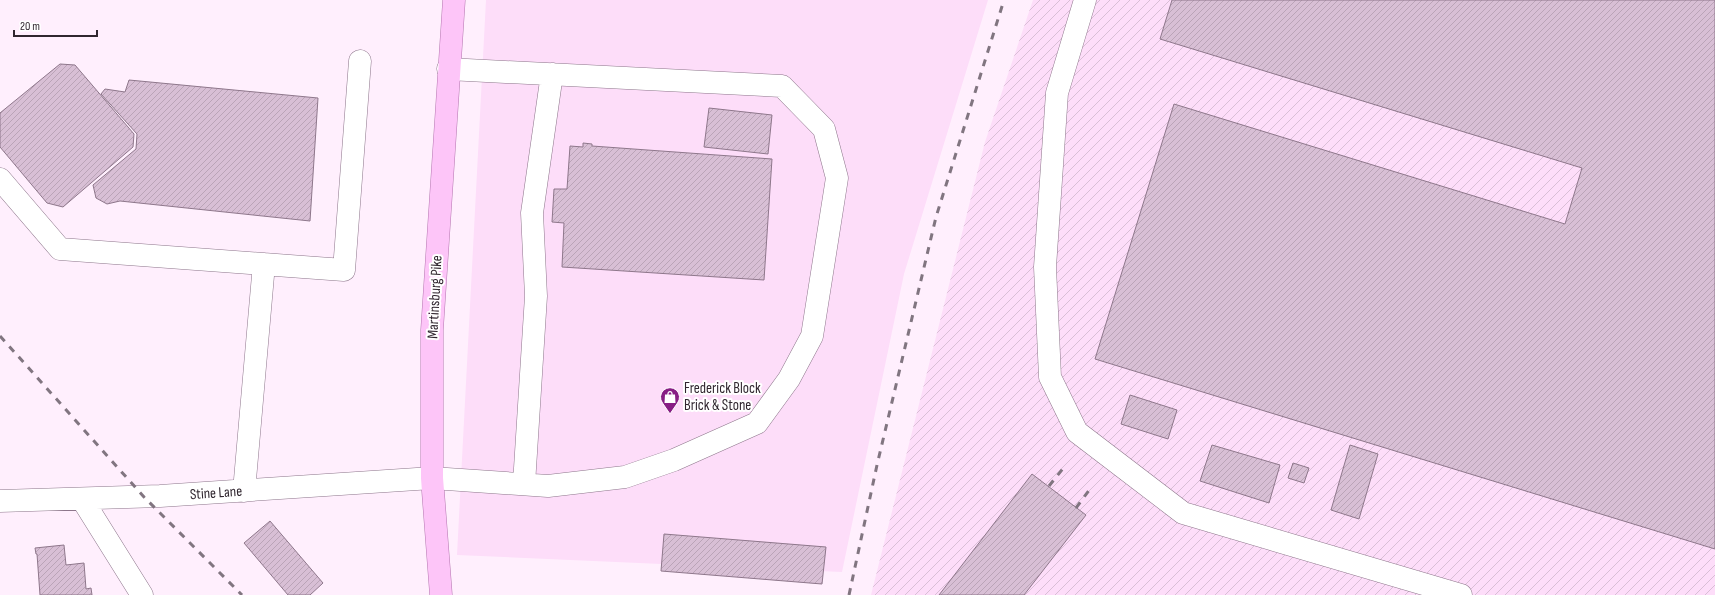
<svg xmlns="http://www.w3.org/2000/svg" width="1715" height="595" viewBox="0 0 1715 595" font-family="'Sofia Sans Condensed',sans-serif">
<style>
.built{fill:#fdddf9}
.industrial{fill:url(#industrial-furrows)}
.building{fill:url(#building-hatch);stroke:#8e778b}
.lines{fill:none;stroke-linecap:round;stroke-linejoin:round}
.minor-casing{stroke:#8d768b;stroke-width:23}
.major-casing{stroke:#b475af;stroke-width:23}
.minor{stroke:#fff;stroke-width:22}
.major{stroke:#fdc5f8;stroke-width:22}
.rail{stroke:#817580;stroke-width:3;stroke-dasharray:7 7;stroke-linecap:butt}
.labels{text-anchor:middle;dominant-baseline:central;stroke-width:4;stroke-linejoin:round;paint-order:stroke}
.street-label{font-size:15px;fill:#30262f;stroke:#fff}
.poi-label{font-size:15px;fill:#30262f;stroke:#fff;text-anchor:start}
</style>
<defs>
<pattern id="industrial-furrows" width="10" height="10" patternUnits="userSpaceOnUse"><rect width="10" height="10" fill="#fdddf9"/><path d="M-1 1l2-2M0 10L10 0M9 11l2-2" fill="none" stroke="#d9bed6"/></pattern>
<pattern id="building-hatch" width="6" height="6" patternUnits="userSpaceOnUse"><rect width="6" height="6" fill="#d8bfd5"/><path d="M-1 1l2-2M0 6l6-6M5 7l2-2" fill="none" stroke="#baa4b7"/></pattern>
</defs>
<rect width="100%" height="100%" fill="#ffeffd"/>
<path class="built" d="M486,0H988L904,274L842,572L457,555Z"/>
<path class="industrial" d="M1033,0H1715V595H871L985,142Z"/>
<path class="building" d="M1172,0H1715V549L1095,359L1174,104L1565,224L1582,168L1160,39Z
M60,64L75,65L134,134L133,147L63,207L47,203L0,147V113Z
M129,80L318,98L310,221L120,201L107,204L96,198L93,185L136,149L137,134L101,94L105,89L125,92Z
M709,108L772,115L768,154L704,147Z
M583,143L592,144V146L772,159L764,280L562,267L564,223L552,222L554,189H567L570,146L583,147Z
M1130,395L1177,410L1168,439L1121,424Z
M1212,445L1280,465L1269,503L1200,481Z
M1350,445L1378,454L1359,519L1331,510Z
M1293,463L1309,468L1304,483L1288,478Z
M1032,474L1086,515L1024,595H939Z
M270,521L323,583L310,595H288L244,543Z
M664,534L826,547L822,584L661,571Z
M64,545L66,565L84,563L86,589L91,588L92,595H40L37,554H36L35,548Z"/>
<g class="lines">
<defs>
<path id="minor" d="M1085,0L1057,93L1045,267L1050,377L1077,432L1183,513L1461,595
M0,179L60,249L344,270L360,61
M524,484L536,296L532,213L552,74
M244,491L264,264
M82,499L142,595
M0,501L160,496L432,478L548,486L625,477L674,460L757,423L789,379L812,336L837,178L824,129L782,86L448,69"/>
<path id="major" d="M441,595L432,478V330L454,0"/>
</defs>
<use href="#minor" class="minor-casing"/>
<use href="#major" class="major-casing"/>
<use href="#minor" class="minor"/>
<use href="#major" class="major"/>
<path class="rail" d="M0,336L144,497L242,595
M1049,486L1065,466
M1076,508L1090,489
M849,595L877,465L936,217L1004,0"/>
</g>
<defs>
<symbol id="shop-pin" viewBox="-11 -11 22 30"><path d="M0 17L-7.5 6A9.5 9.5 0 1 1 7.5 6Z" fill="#871e84" stroke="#fff"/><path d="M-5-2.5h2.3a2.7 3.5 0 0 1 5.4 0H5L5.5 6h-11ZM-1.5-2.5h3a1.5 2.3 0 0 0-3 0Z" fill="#fff"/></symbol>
</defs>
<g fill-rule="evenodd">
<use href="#shop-pin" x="659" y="386" width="22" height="30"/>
</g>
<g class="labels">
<g class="street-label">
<text transform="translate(435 297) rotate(-87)">Martinsburg Pike</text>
<text transform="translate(216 493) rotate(-4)">Stine Lane</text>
</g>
<g class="poi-label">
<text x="684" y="388">Frederick Block<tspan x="684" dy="17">Brick &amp; Stone</tspan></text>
</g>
</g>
<path d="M14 30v6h83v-6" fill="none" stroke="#30262f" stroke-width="2"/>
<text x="20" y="30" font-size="12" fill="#30262f" stroke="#ffffff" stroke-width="3" paint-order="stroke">20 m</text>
</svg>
